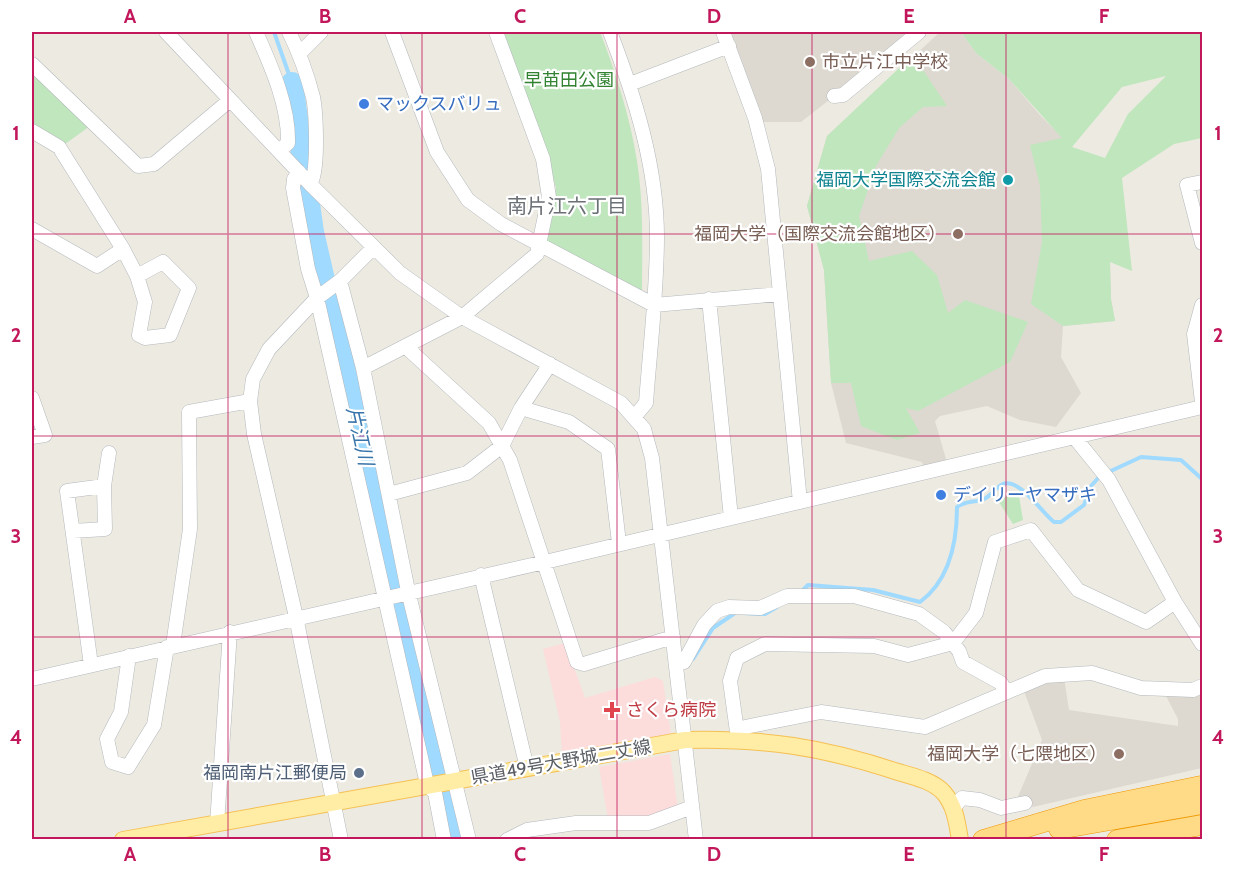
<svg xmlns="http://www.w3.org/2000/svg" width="1234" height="871" viewBox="0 0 1234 871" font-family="Cabin,'Noto Sans JP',sans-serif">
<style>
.education{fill:#ddd9d0}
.medical{fill:#fcdddc}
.green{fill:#bfe6bd;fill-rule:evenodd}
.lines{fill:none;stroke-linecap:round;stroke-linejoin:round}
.stream{stroke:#a0daff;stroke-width:4}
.river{stroke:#a0daff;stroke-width:22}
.minor-casing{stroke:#b4b8bc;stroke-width:15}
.major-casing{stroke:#f5c053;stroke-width:18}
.highway-casing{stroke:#ef9800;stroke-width:21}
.minor{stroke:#fff;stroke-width:14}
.major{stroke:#ffeca5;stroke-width:16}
.highway{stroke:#ffda87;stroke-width:20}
.grid{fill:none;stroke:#c2185b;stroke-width:1.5;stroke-opacity:0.55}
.education-dot{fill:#8d6e63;stroke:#fff;stroke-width:2}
.shop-dot{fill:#3f7fe0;stroke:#fff;stroke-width:2}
.culture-dot{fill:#0f9aa8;stroke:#fff;stroke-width:2}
.health-dot{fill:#e0444e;stroke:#fff;stroke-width:2}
.service-dot{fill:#5c6f8a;stroke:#fff;stroke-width:2}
.labels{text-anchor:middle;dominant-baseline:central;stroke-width:4.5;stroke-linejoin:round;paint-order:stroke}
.education-label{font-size:18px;fill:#785e54;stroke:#fff;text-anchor:end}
.park-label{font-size:18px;fill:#318331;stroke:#fff}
.shop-label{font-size:18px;fill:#366cbe;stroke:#fff;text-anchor:start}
.culture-label{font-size:18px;fill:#0d838f;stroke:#fff;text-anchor:end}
.health-label{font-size:18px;fill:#be3a42;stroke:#fff;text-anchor:start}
.street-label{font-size:18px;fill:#5a5e63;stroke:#fff}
.service-label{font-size:18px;fill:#4e5e75;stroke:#fff;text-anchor:end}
.neighbourhood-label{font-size:20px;fill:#6b7075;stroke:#fff}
.water-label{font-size:20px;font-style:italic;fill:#3875ab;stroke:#fff}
.neatline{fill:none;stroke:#c2185b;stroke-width:2}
.grid-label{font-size:20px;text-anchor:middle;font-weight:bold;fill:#c2185b}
</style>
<rect width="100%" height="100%" fill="#edeae1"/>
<path class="education" d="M728,32H916L801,122H760Z
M940,32H961L976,53L1009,79L1039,114L1076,151L1110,262L1111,299L1115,321L1063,326L1061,357L1081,393L1056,427L1020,420L987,406L940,416L935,421L948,466L925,472L922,462L846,443L831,383L824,270L807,206L827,136Z
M1064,678L1069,710L1178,726V719L1166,696H1195L1202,692V768L1033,807L1017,799L1042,740L1024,691Z"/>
<path class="medical" d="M565,643L585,698L655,677L663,681L671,734L562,755L560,722L543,649Z
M670,754L678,809L648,820L608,819L599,767Z"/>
<path class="green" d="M502,32H600C616,73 630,117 637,161C644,205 642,251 642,295L543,243L556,188L548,158Z
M961,32H1202V138L1174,144L1122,178L1132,271L1110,262L1111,299L1115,321L1063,326L1031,304L1042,242L1040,186L1030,145L1062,138L1009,79L976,53ZM1166,76L1128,114L1105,158L1072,147L1122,87Z
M913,55L947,106L923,107L899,128L876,166L859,216L869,261L912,251L937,275L948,313L965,300L1028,322L1010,362L918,411L906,408L920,433L897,440L861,426L851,383H831L824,270L807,206L827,136Z
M32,70L90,126L61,147L32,126Z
M1011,492L1019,496L1023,520L1013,524L999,502Z"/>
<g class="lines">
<path class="stream" d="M274,32L292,83
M801,592L808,585L873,590L920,602C950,580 957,542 957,507C966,500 975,503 984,499C991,496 996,487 1003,484C1020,478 1042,513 1054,522H1061L1084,505L1091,486L1100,476L1141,457L1181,460L1202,479
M742,613L765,614L777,607
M693,659L713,628L735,613"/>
<path class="river" d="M292,83L313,232L453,840"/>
<defs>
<path id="minor" d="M166,32L310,184L400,273L462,317L621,403L644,429L652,458L696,840
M256,32C271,66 289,105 288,143L279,151
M289,32C299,52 307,74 313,97C316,112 319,173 310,184
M392,32L437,152L468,200L501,224L654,305L780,294
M610,32C635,97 657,167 657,237C657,292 650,348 646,403L635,416
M723,32L755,118L768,169L800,502
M299,54L321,32
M32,64L138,166L154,164L230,100
M630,84L729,46
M834,96L843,95L919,32
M32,131L59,147L123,249
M299,172L294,179L293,188L308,269L317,298L427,784L435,793L444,840
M1202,182L1187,185L1202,243
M32,229L97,266L123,249L137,276L145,302L139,335L145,338L170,335L189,288L163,262L137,276
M340,281L363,368L408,591L469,840
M709,299L731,518
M1202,305L1194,334L1202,402
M406,347L489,423L510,460L577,662L584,664L673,637
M363,368L462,317L537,254L549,197L543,159L496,32
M32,398L45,435L32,437
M521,408L569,422L608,449L619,543
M1075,438L1109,480L1175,602L1202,644
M389,494L467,473L502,446L521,408L550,364
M73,531L105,529L104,486L109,453
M481,575L527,768
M1175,602L1146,622L1078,590L1031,530L995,542L976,613L953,643L908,655L874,646L765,644L737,658L730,681L738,739L745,727L821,712L925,727L1045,676L1092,673L1141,688L1193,690L1202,686
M173,645L190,529L189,412L250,401
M129,656L121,712L107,739L112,762L128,767L154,725L167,647
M676,663L684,662L704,625L717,611L729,607L760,608L787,596H854L919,614L944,632L959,651L963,662L1001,683L1006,692
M91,665L67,491L104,486
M32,679L545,562L1202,407
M954,807L962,798L980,800L1001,808L1025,803
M217,824L230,632
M341,840L296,617L254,434L250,401L253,379L269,349L317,298L340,281L373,248
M507,840L527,830L576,823H649L692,807"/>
<path id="major" d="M123,840L685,740C764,738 823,747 898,772C912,776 934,781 944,793C955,806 957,822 960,840"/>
<path id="highway" d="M1059,829L1202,804
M983,840L1084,810L1201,786
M1117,840L1202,825"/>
</defs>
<use href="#minor" class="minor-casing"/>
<use href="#major" class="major-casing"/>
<use href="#highway" class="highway-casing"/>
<use href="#minor" class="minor"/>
<use href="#major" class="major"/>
<use href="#highway" class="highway"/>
</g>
<path class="grid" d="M228,32V840M422,32V840M617,32V840M812,32V840M1006,32V840M32,234H1202M32,436H1202M32,637H1202"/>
<g class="education-dot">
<circle cx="810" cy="62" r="6"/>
<circle cx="958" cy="234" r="6"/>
<circle cx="1119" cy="754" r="6"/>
</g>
<g class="shop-dot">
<circle cx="364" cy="104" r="6"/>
<circle cx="941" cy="495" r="6"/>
</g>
<circle class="culture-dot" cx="1008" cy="180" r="6"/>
<path class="health-dot" d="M609 701h6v6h6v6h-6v6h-6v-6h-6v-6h6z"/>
<circle class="service-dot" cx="359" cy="773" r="6"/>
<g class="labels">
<g class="education-label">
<text x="822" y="62" text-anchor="start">市立片江中学校</text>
<text x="946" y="234">福岡大学（国際交流会館地区）</text>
<text x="1107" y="754">福岡大学（七隈地区）</text>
</g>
<g class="park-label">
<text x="569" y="80">早苗田公園</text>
</g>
<g class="shop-label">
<text x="376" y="104">マックスバリュ</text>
<text x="953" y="495">デイリーヤマザキ</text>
</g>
<g class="culture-label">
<text x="996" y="180">福岡大学国際交流会館</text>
</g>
<g class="health-label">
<text x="626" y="710">さくら病院</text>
</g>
<g class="street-label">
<text transform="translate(561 762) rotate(-10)">県道49号大野城二丈線</text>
</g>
<g class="service-label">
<text x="347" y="773">福岡南片江郵便局</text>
</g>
<g class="neighbourhood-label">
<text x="567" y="206">南片江六丁目</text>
</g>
<g class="water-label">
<text transform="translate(360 436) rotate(77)">片江川</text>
</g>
</g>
<rect width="1234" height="871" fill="none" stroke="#ffffff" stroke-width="66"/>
<rect x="33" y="33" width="1168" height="805" class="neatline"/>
<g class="grid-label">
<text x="130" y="23">A</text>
<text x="325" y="23">B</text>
<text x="520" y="23">C</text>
<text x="714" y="23">D</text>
<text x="909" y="23">E</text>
<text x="1104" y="23">F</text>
<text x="16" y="140">1</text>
<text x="1218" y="140">1</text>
<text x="16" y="342">2</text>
<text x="1218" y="342">2</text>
<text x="16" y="543">3</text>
<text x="1218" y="543">3</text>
<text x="16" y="744">4</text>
<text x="1218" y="744">4</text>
<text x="130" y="861">A</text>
<text x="325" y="861">B</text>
<text x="520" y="861">C</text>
<text x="714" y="861">D</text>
<text x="909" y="861">E</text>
<text x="1104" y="861">F</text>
</g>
</svg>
